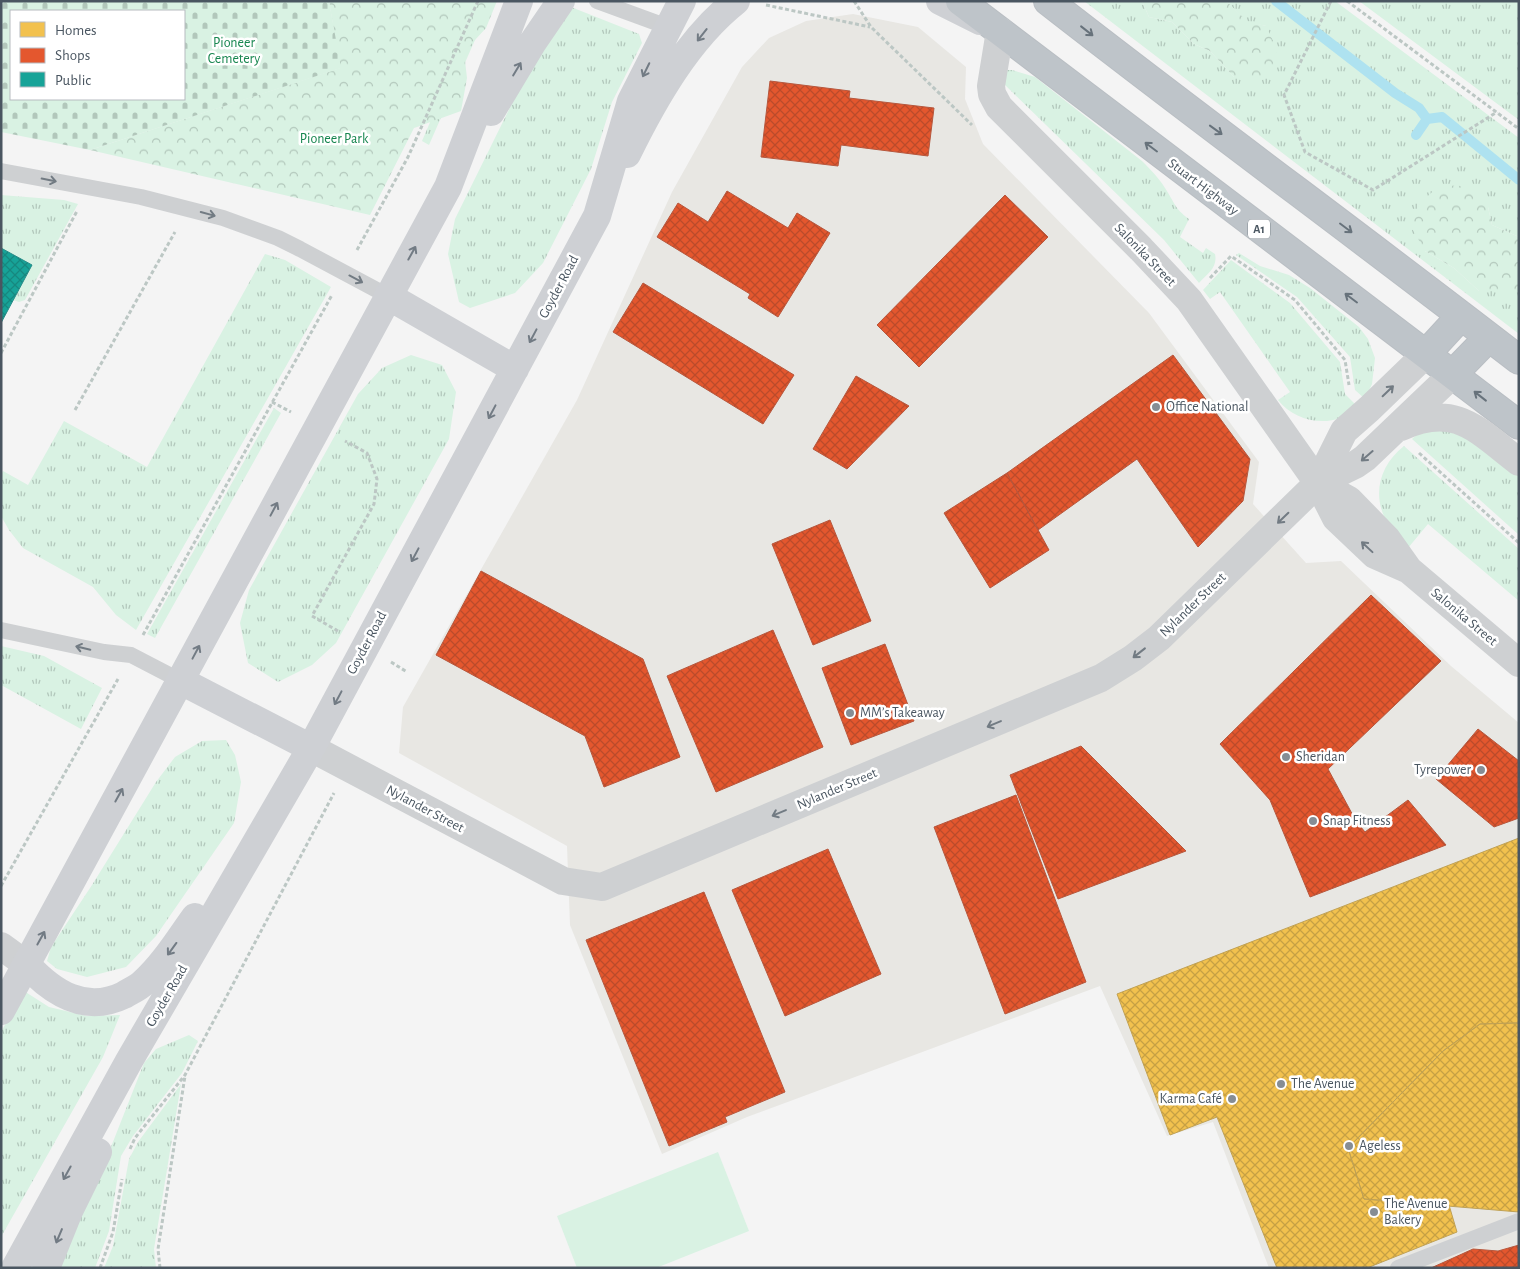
<svg xmlns="http://www.w3.org/2000/svg" width="1520" height="1269" viewBox="0 0 1520 1269" font-family="'Alegreya Sans',sans-serif">
<style>
.commercial{fill:#e8e7e3}
.grass{fill:url(#grass-tufts)}
.forest{fill:url(#forest-crowns)}
.cemetery{fill:url(#cemetery-stones);fill-rule:evenodd}
.pitch{fill:#d9f2e3}
.homes{fill:url(#homes-cross-hatch);stroke:#c0a154}
.shops{fill:url(#shops-cross-hatch);stroke:#b6573d}
.public{fill:url(#public-cross-hatch);stroke:#268c88}
.lines{fill:none;stroke-linecap:round;stroke-linejoin:round}
.stream{stroke:#aee2f0;stroke-width:10}
.highway-casing{stroke:#b9bec3;stroke-width:30}
.path{stroke:#bcc7c4;stroke-width:3;stroke-dasharray:4 2.5;stroke-linecap:butt}
.lane{stroke:#ced0d2;stroke-width:16}
.street{stroke:#ced0d2;stroke-width:28}
.secondary{stroke:#ced0d4;stroke-width:28}
.highway{stroke:#bec4c9;stroke-width:28}
.oneway{stroke:#67727b}
.oneway2{stroke:#727b84}
.oneway3{stroke:#727b83}
.poi-dot{fill:#868d94;stroke:#fff;stroke-width:2}
.labels{text-anchor:middle;dominant-baseline:central;stroke-width:5;stroke-linejoin:round;paint-order:stroke}
.shield{fill:#fff;stroke:#808990;stroke-width:1}
.shield-label{font-size:12px;font-weight:bold;fill:#4a5661}
.park-label{font-size:14px;fill:#17864f;stroke:#fff}
.street-label{font-size:14px;fill:#4a5661;stroke:#fff}
.poi-label{font-size:14px;fill:#4a5661;stroke:#fff;text-anchor:start}
</style>
<defs>
<pattern id="grass-tufts" width="24" height="20" patternUnits="userSpaceOnUse" patternTransform="scale(1.25)"><rect width="24" height="20" fill="#d9f2e3"/><path d="M3 7l-1-3M5 7V3M7 7l1-3M15 17l-1-3M17 17v-4M19 17l1-3" fill="none" stroke="#b2c7bb"/></pattern>
<pattern id="forest-crowns" width="20" height="18" patternUnits="userSpaceOnUse" patternTransform="scale(1.25)"><rect width="20" height="18" fill="#d9f2e3"/><path d="M2 6a3 3 0 1 1 6 0M12 15a3 3 0 1 1 6 0" fill="none" stroke="#b2c7bb"/></pattern>
<pattern id="cemetery-stones" width="16" height="16" patternUnits="userSpaceOnUse" patternTransform="scale(1.25)"><rect width="16" height="16" fill="#d9f2e3"/><path d="M2 7V4a2 2 0 0 1 4 0v3zM10 15v-3a2 2 0 0 1 4 0v3z" fill="#b2c7bb"/></pattern>
<pattern id="homes-cross-hatch" width="8" height="8" patternUnits="userSpaceOnUse" patternTransform="scale(1.25)"><rect width="8" height="8" fill="#f2c14e"/><path d="M0 0l8 8M0 8l8-8" fill="none" stroke="#c6a044"/></pattern>
<pattern id="shops-cross-hatch" width="8" height="8" patternUnits="userSpaceOnUse" patternTransform="scale(1.25)"><rect width="8" height="8" fill="#e4572e"/><path d="M0 0l8 8M0 8l8-8" fill="none" stroke="#bb4b2b"/></pattern>
<pattern id="public-cross-hatch" width="8" height="8" patternUnits="userSpaceOnUse" patternTransform="scale(1.25)"><rect width="8" height="8" fill="#17a398"/><path d="M0 0l8 8M0 8l8-8" fill="none" stroke="#17887f"/></pattern>
</defs>
<rect width="100%" height="100%" fill="#f4f4f4"/>
<path class="commercial" d="M853,14L918,27L966,67L965,99L983,144L1149,313L1259,462L1253,504L1306,563L1341,561L1451,666L1519,723V1268H1269L1213,1122L1167,1136L1100,986L747,1117L662,1154L570,925L567,846L399,753L403,707L577,400L672,192L742,67L769,38L806,21Z"/>
<path class="grass" d="M482,1H492L429,145L422,141Z
M1084,1H1142L1149,17L1172,22L1194,44L1210,51L1234,77L1266,26L1247,22L1226,1H1335L1519,138V237L1492,225L1488,207L1425,251L1454,268L1479,291H1519V334Z
M1359,1H1519V120Z
M571,7L639,34L642,43L612,102L591,169L543,263L515,293L470,308L459,302L448,254L455,219L530,67Z
M1007,70H1012L1035,77L1142,161C1150,169 1159,178 1165,188C1175,203 1174,208 1189,219L1180,237L1203,253L1206,248L1215,254C1218,268 1207,274 1199,283L1164,240L1004,84Z
M1,195L64,200L78,204L25,300L19,302L13,300L32,265L1,248Z
M1239,253L1260,266L1289,275L1310,288L1359,327L1368,339L1375,358L1372,384L1365,399L1355,390L1350,357L1297,297L1236,255Z
M265,254L285,260L331,287L136,630L116,615L93,587L23,548L9,530L1,516V475L3,471L28,485L64,421L147,467Z
M1231,260L1290,303L1340,362L1345,394L1357,406C1352,410 1347,416 1341,418C1318,426 1292,418 1278,400L1290,392L1220,292L1210,299L1203,290Z
M411,355L442,365L456,392L449,439L336,643L312,665L278,682L248,663L240,623L249,590L358,394L382,368Z
M274,408L281,413L155,638L147,634Z
M1461,430L1519,472V535L1412,439L1421,431Z
M1404,446L1519,549V601L1428,524L1408,548C1403,542 1397,537 1392,530C1371,502 1376,468 1404,446Z
M1,646L44,656L102,688L81,729L1,685Z
M226,740L235,755L241,782L234,823L156,936L126,967L87,977L57,969L47,961L51,947L92,885L156,782L175,757L202,741Z
M24,991L49,1007L87,1016L120,1015L103,1057L1,1237V1032Z
M189,1035L198,1041L182,1073L133,1136L121,1156L109,1231L95,1268H50L109,1152L144,1063L156,1049Z
M181,1084L154,1249L156,1268H104L113,1246L129,1159L138,1142Z"/>
<path class="forest" d="M329,1H497L486,28L464,52L467,78L461,111L414,128L370,215L90,150L340,68Z
M1142,1H1226L1247,21L1266,26L1276,47L1279,66L1256,84L1234,77L1210,51L1194,44L1172,22L1149,17Z
M1440,185L1461,186L1488,207L1492,225L1519,237V291H1479L1454,268L1425,251L1409,223L1420,203Z"/>
<path class="cemetery" d="M1,1H329L341,68L90,150L1,132ZM11,11H184V99H11Z"/>
<path class="pitch" d="M718,1152L749,1231L656,1268H577L557,1216Z"/>
<path class="homes" d="M1519,838V1023L1480,1024L1443,1051L1348,1148L1364,1199L1449,1205L1457,1232L1367,1268H1277L1217,1117L1170,1135L1117,994Z
M1510,1023H1519V1212L1364,1199L1348,1148L1443,1051L1480,1024Z"/>
<path class="shops" d="M770,81L850,91L849,98L934,108L928,156L841,145L838,166L761,157Z
M727,191L788,228L797,213L830,233L778,317L748,298L750,294L657,237L678,203L708,222Z
M1005,195L1048,237L919,367L877,325Z
M643,283L794,375L763,424L613,332Z
M1173,355L1250,459L1243,501L1198,547L1137,459L1038,530L1007,473Z
M856,376L909,406L847,469L813,449Z
M1007,473L1049,550L990,588L944,513Z
M830,520L871,621L813,645L772,544Z
M481,571L643,659L680,757L604,787L585,736L436,655Z
M1371,595L1441,661L1328,769L1356,821L1365,832L1408,800L1446,845L1310,897L1270,800L1220,744Z
M773,630L823,747L716,792L667,676Z
M885,644L914,721L851,745L822,668Z
M1478,729L1519,761V818L1494,827L1436,779Z
M1081,746L1186,851L1058,899L1010,775Z
M1016,795L1086,982L1005,1014L934,827Z
M828,849L881,974L785,1016L732,890Z
M704,892L785,1092L725,1117L727,1122L669,1146L586,940Z
M1519,1245V1268H1431L1473,1249L1498,1251Z"/>
<path class="public" d="M1,248L32,265L1,323Z"/>
<g class="lines">
<path class="stream" d="M1276,1L1395,93L1419,108L1427,119L1416,135
M1427,119L1442,117L1519,180"/>
<defs>
<path id="highway" d="M960,1L1519,425
M1048,1C1204,123 1363,239 1519,360
M1426,354L1461,316
M1453,374L1489,337"/>
</defs>
<use href="#highway" class="highway-casing"/>
<path class="path" d="M854,1L871,27L972,125
M1331,1L1284,95L1305,152L1373,190L1497,112
M1347,1L1519,129
M766,5L870,27
M357,250L408,157L478,1
M1210,278L1231,256L1295,300L1345,360L1349,385
M1,353L77,211
M272,402L291,412
M75,410L175,232
M1419,453L1519,543
M338,631L312,616L374,504L377,479L367,453L345,441
M143,635L332,295
M391,662L407,672
M1,886L118,679
M130,1149L135,1138L185,1075L334,793
M100,1268L113,1232L122,1179
M160,1268L158,1249L185,1076"/>
<path class="lane" d="M597,1L668,27
M1,171L141,197L223,218L278,238L300,249L388,296
M1,630L104,652L131,655L181,681
M1398,1268L1519,1221"/>
<path class="street" d="M1000,31L991,86L992,94L999,107L1141,249L1189,300L1318,483L1336,518L1375,555L1409,570
M1401,427C1456,402 1477,430 1519,462
M1318,483L1349,500L1387,539L1409,570L1519,663
M1318,483L1344,431L1369,409L1426,354
M311,748L563,881L602,887L1101,678L1133,658L1159,638L1318,483L1355,465L1365,458L1453,374
M1,946L27,965"/>
<path class="secondary" d="M940,1L980,21
M491,112L533,42L561,1
M627,154C654,99 688,39 736,1
M388,296L515,369
M181,681L311,748
M27,965C53,993 85,1014 124,995C130,991 138,988 143,983C164,964 179,939 195,917
M1,1011L448,187L519,1
M15,1268L129,1061L311,748L597,216L631,101L682,1
M46,1268L69,1211L98,1152"/>
<use href="#highway" class="highway"/>
</g>
<defs><path id="oneway-shaft" d="M-6 0H5M1.5-3L5.5 0L1.5 3" fill="none" stroke-width="1.6" stroke-linecap="round" stroke-linejoin="round" transform="scale(1.25)"/></defs>
<g class="oneway">
<use href="#oneway-shaft" transform="translate(1087 31) rotate(38)"/>
<use href="#oneway-shaft" transform="translate(1216 130) rotate(36)"/>
<use href="#oneway-shaft" transform="translate(1151 147) rotate(-143)"/>
<use href="#oneway-shaft" transform="translate(1346 228) rotate(37)"/>
<use href="#oneway-shaft" transform="translate(1351 298) rotate(-143)"/>
<use href="#oneway-shaft" transform="translate(1480 396) rotate(-142)"/>
</g>
<g class="oneway2">
<use href="#oneway-shaft" transform="translate(702 35) rotate(128)"/>
<use href="#oneway-shaft" transform="translate(517 69) rotate(-59)"/>
<use href="#oneway-shaft" transform="translate(646 70) rotate(116)"/>
<use href="#oneway-shaft" transform="translate(412 253) rotate(-61)"/>
<use href="#oneway-shaft" transform="translate(533 336) rotate(118)"/>
<use href="#oneway-shaft" transform="translate(492 412) rotate(118)"/>
<use href="#oneway-shaft" transform="translate(274 509) rotate(-62)"/>
<use href="#oneway-shaft" transform="translate(415 555) rotate(118)"/>
<use href="#oneway-shaft" transform="translate(196 652) rotate(-62)"/>
<use href="#oneway-shaft" transform="translate(338 698) rotate(118)"/>
<use href="#oneway-shaft" transform="translate(119 795) rotate(-61)"/>
<use href="#oneway-shaft" transform="translate(41 938) rotate(-61)"/>
<use href="#oneway-shaft" transform="translate(172 949) rotate(126)"/>
<use href="#oneway-shaft" transform="translate(67 1173) rotate(119)"/>
<use href="#oneway-shaft" transform="translate(59 1236) rotate(113)"/>
</g>
<g class="oneway3">
<use href="#oneway-shaft" transform="translate(49 180) rotate(11)"/>
<use href="#oneway-shaft" transform="translate(208 214) rotate(15)"/>
<use href="#oneway-shaft" transform="translate(356 279) rotate(28)"/>
<use href="#oneway-shaft" transform="translate(1388 391) rotate(-44)"/>
<use href="#oneway-shaft" transform="translate(1367 456) rotate(139)"/>
<use href="#oneway-shaft" transform="translate(1283 518) rotate(136)"/>
<use href="#oneway-shaft" transform="translate(1367 547) rotate(-137)"/>
<use href="#oneway-shaft" transform="translate(83 648) rotate(-167)"/>
<use href="#oneway-shaft" transform="translate(1139 653) rotate(142)"/>
<use href="#oneway-shaft" transform="translate(994 724) rotate(157)"/>
<use href="#oneway-shaft" transform="translate(779 813) rotate(157)"/>
</g>
<g class="poi-dot">
<circle cx="1156" cy="407" r="5"/>
<circle cx="850" cy="713" r="5"/>
<circle cx="1286" cy="757" r="5"/>
<circle cx="1481" cy="770" r="5"/>
<circle cx="1313" cy="821" r="5"/>
<circle cx="1281" cy="1084" r="5"/>
<circle cx="1232" cy="1099" r="5"/>
<circle cx="1349" cy="1146" r="5"/>
<circle cx="1374" cy="1212" r="5"/>
</g>
<g class="labels">
<rect class="shield" x="1248" y="219.5" width="22" height="19" rx="4"/>
<g class="shield-label">
<text x="1259" y="229">A1</text>
</g>
<g class="park-label">
<text x="234" y="43">Pioneer<tspan x="234" dy="16">Cemetery</tspan></text>
<text x="334" y="139">Pioneer Park</text>
</g>
<g class="street-label">
<text transform="translate(1203 187) rotate(37)">Stuart Highway</text>
<text transform="translate(1145 255) rotate(46)">Salonika Street</text>
<text transform="translate(559 287) rotate(-62)">Goyder Road</text>
<text transform="translate(1193 605) rotate(-44)">Nylander Street</text>
<text transform="translate(1464 617) rotate(40)">Salonika Street</text>
<text transform="translate(367 643) rotate(-62)">Goyder Road</text>
<text transform="translate(837 789) rotate(-23)">Nylander Street</text>
<text transform="translate(425 809) rotate(28)">Nylander Street</text>
<text transform="translate(167 996) rotate(-60)">Goyder Road</text>
</g>
<g class="poi-label">
<text x="1166" y="407">Office National</text>
<text x="860" y="713">MM’s Takeaway</text>
<text x="1296" y="757">Sheridan</text>
<text x="1471" y="770" text-anchor="end">Tyrepower</text>
<text x="1323" y="821">Snap Fitness</text>
<text x="1291" y="1084">The Avenue</text>
<text x="1222" y="1099" text-anchor="end">Karma Café</text>
<text x="1359" y="1146">Ageless</text>
<text x="1384" y="1204">The Avenue<tspan x="1384" dy="16">Bakery</tspan></text>
</g>
</g>
<rect width="1520" height="1269" fill="none" stroke="#4a5661" stroke-width="5"/>
<rect x="10" y="10" width="175" height="90" fill="#ffffff" stroke="#b7bbc0"/>
<rect x="20" y="22" width="25" height="15" fill="#f2c14e" stroke="#b7bbc0"/>
<text x="55" y="35" font-size="15" fill="#4a5661">Homes</text>
<rect x="20" y="48" width="25" height="15" fill="#e4572e" stroke="#b7bbc0"/>
<text x="55" y="60" font-size="15" fill="#4a5661">Shops</text>
<rect x="20" y="72" width="25" height="15" fill="#17a398" stroke="#b7bbc0"/>
<text x="55" y="85" font-size="15" fill="#4a5661">Public</text>
</svg>
